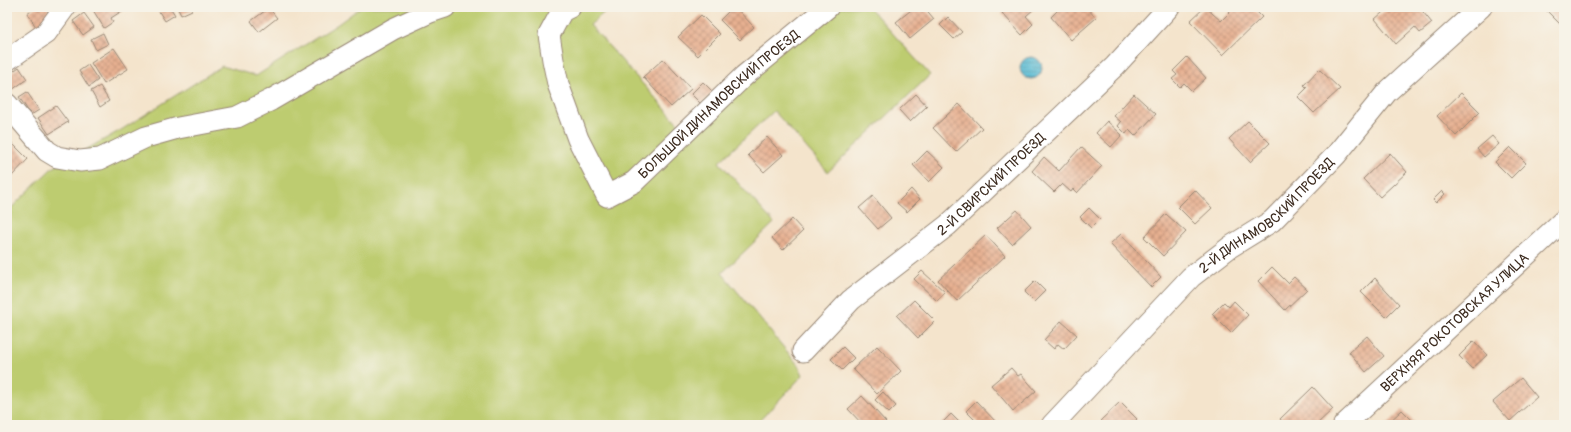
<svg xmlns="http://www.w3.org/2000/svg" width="1571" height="432" viewBox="0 0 1571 432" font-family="Pangolin,sans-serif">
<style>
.grass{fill:#bdcc6f;stroke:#7c7b46}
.water{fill:url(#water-rules);stroke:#487278}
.building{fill:url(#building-cross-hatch)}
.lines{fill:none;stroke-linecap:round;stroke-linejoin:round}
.minor-casing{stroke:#988775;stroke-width:23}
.minor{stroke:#fff;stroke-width:21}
.labels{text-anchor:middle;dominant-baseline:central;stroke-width:3;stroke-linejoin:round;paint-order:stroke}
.street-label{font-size:14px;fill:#3b2a1e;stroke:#f7f3e8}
</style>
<defs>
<pattern id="water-rules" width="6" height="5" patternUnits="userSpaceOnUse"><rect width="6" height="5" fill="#54b9d3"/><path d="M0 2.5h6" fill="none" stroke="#4797ab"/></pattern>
<pattern id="building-cross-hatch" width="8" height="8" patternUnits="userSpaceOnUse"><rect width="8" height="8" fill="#e7b091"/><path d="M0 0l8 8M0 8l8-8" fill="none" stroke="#bc8f76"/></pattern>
</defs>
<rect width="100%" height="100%" fill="#f7f3e8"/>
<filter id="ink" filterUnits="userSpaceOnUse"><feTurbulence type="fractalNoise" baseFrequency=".025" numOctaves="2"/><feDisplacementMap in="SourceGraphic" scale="8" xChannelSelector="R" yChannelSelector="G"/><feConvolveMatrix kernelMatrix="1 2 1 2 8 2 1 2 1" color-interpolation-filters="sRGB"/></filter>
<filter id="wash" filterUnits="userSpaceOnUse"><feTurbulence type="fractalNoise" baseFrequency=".012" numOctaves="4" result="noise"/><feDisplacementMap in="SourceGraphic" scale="16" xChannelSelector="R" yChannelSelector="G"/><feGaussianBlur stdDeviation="0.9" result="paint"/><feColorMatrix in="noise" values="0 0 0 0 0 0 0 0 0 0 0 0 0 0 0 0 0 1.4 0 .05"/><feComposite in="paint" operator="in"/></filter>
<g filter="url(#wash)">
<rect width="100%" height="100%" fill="#f4e4cc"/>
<path class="grass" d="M361,7H610L590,25L684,130L819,7H869L930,75L828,172L774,111L719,162L774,223L722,273L799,366L803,375L761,419L766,425H7V212L51,169L121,130L222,66L256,76L338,24Z"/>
<path class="water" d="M1020 68a11 11 0 1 1 22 0a11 11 0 1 1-22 0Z"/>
<g id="blocks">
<path class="building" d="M36,7H47L53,16L36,27L27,13Z
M97,7H124L125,9L111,18L113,22L104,28L93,10Z
M156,7H170L175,15L165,21Z
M177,7H190L192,10L181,15Z
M733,7H735L754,27L740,40L720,20Z
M915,7H924L934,19L910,39L896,22Z
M1008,7H1032L1034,9L1026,16L1033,24L1022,35L1002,13Z
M1061,7H1086L1096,18L1071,40L1051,17Z
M1205,7L1221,21L1235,7H1252L1262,17L1223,55L1190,21Z
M1389,7H1419L1432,23L1420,33L1415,27L1396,44L1375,19Z
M1547,7H1564V28L1545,9Z
M269,8L277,18L259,32L251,21Z
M84,13L94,27L83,35L73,21Z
M701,15L720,34L698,56L678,37Z
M948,17L962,32L954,39L940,25Z
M103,33L108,44L96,50L91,39Z
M114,48L128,69L104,84L91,63Z
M1187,57L1206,78L1192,91L1184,83L1180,87L1172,79L1177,75L1173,71Z
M663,59L691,89L671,107L643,77Z
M88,65L98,80L89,87L79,71Z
M19,67L27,79L12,90L7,83V76Z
M1319,69L1340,89L1314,113L1298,97L1307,88L1304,85Z
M703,82L713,92L701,104L691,94Z
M100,86L109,101L100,107L91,91Z
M27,92L39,110L31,115L19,97Z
M1461,93L1480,112L1456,136L1437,116Z
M916,94L927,106L910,122L899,110Z
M1134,94L1156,114L1135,136L1129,130L1126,134L1118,126L1121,122L1114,116Z
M959,104L982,128L956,152L933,128Z
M56,106L68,122L49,134L38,118Z
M1107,121L1122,135L1111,147L1096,133Z
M1248,121L1270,143L1250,162L1229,139Z
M1492,136L1499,144L1484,157L1477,149Z
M767,137L783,155L764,172L748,155Z
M12,143L28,159L11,177L7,172V148Z
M1081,147L1102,166L1077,193L1073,189L1071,192L1062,184L1054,192L1032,171L1044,157L1059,171Z
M1510,147L1526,163L1511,178L1495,162Z
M927,151L944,167L929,182L913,165Z
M1390,153L1407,172L1380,197L1363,179Z
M911,189L920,199L907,212L897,203Z
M1195,190L1212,208L1195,224L1178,207Z
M1442,191L1445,194L1436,203L1433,200Z
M873,196L891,218L878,229L859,208Z
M1089,208L1100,219L1091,228L1080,217Z
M1017,210L1031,226L1012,244L997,228Z
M1166,214L1186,232L1163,256L1144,237Z
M792,219L803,231L783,250L772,238Z
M1121,234L1161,277L1151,287L1110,244Z
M986,235L1005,256L957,301L938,280Z
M1272,267L1288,283L1294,277L1307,289L1285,310L1258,281Z
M922,271L945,292L937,301L914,279Z
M1375,278L1399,304L1386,317L1361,292Z
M1035,281L1045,291L1034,302L1024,292Z
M914,300L935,321L918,338L897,316Z
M1234,301L1248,315L1231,333L1212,314L1224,302L1229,307Z
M1061,321L1077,335L1064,349L1058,344L1054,349L1044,340Z
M1367,336L1384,356L1366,372L1349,352Z
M1474,341L1487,355L1472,369L1459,356Z
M877,346L901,371L877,394L853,369Z
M843,347L854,358L842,370L831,359Z
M1011,368L1018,376L1021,374L1036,391L1013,411L991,385Z
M1521,378L1537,397L1510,421L1493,402Z
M1313,387L1333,409L1316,425H1285L1280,419Z
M883,392L896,406L889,413L875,400Z
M862,396L886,422L882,425H863L848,409Z
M976,401L997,423L994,425H980L966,411Z
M1120,402L1137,419L1131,425H1106L1101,420Z
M1402,410L1417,425H1386Z
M951,414L962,425H940Z"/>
</g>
</g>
<g filter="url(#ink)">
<use href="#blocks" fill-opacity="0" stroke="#988775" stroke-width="1"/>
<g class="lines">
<defs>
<g id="minor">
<path id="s1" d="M570,7L562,11L549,35L553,60L558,84L578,139L607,196L634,182L744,76L828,7"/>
<path d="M7,60L46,33L65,7"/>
<path d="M7,104L47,151L57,157L80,161L100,159L146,137L178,128L237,117L271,100L393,29L430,12L445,7"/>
<path id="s2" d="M803,351L851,300L948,225L1115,66L1169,7"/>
<path id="s3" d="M1052,425L1191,277L1230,247L1272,221L1336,155L1387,92L1481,7"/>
<path id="s4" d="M1344,425L1564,220"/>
</g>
</defs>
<use href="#minor" class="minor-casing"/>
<use href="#minor" class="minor"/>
</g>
</g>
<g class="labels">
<g class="street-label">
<text stroke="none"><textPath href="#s1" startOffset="354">БОЛЬШОЙ ДИНАМОВСКИЙ ПРОЕЗД</textPath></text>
<text stroke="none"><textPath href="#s2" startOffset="252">2-Й СВИРСКИЙ ПРОЕЗД</textPath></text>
<text stroke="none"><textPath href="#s3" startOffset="301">2-Й ДИНАМОВСКИЙ ПРОЕЗД</textPath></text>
<text stroke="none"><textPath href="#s4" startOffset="151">ВЕРХНЯЯ РОКОТОВСКАЯ УЛИЦА</textPath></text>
</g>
</g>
<rect width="1571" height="432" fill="none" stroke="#f7f3e8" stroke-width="24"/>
</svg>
